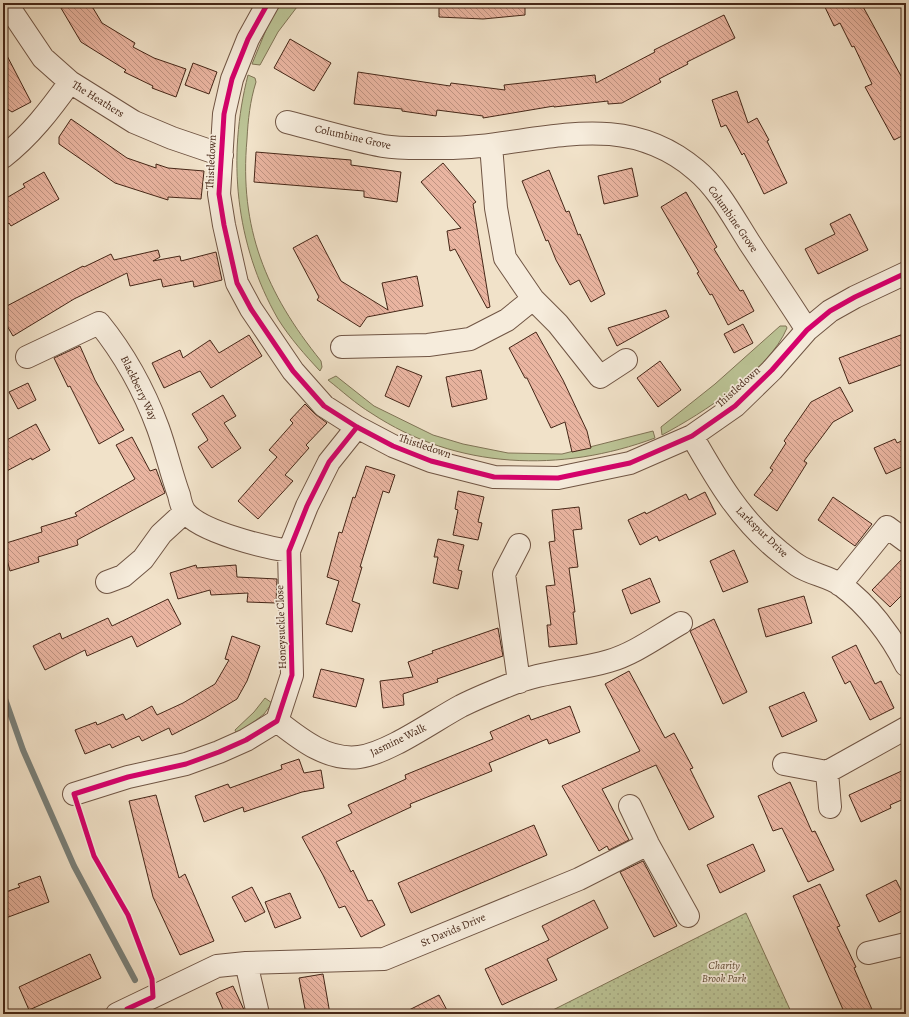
<svg xmlns="http://www.w3.org/2000/svg" width="909" height="1017" viewBox="0 0 909 1017" font-family="Alegreya,serif">
<style>
.grass{fill:#bbc395;stroke:#807456}
.park{fill:url(#park-dots);stroke:#807456}
.lines{fill:none;stroke-linecap:round;stroke-linejoin:round}
.stream{stroke:#79807a;stroke-width:6}
.building{fill:url(#building-back-hatch);stroke:#452617}
.minor-casing{stroke:#705544;stroke-width:24}
.minor{stroke:#f6ecdc;stroke-width:22}
.cycleway-casing{stroke:#f6ecdc;stroke-width:8}
.cycleway{stroke:#d6006c;stroke-width:5}
.labels{text-anchor:middle;dominant-baseline:central;stroke-width:3.5;stroke-linejoin:round;paint-order:stroke}
.street-label{font-size:11px;fill:#452617;stroke:#f6ecdc}
.park-label{font-size:11px;font-style:italic;fill:#624d36;stroke:#f6ecdc}
</style>
<defs>
<pattern id="park-dots" width="8" height="8" patternUnits="userSpaceOnUse"><rect width="8" height="8" fill="#bbc395"/><path d="M2 2h.1M6 6h.1" fill="none" stroke="#a2a780" stroke-width="1.8" stroke-linecap="round"/></pattern>
<pattern id="building-back-hatch" width="6" height="6" patternUnits="userSpaceOnUse"><rect width="6" height="6" fill="#eab5a1"/><path d="M-1 5l2 2M0 0l6 6M5-1l2 2" fill="none" stroke="#bf9382"/></pattern>
</defs>
<rect width="100%" height="100%" fill="#f1e2c9"/>
<filter id="stains"><feTurbulence type="fractalNoise" baseFrequency=".005" numOctaves="4"/><feColorMatrix values="0 0 0 0 .2 0 0 0 0 .09 0 0 0 0 .02 0 0 0 .5 -.17"/></filter>
<radialGradient id="worn" r=".72"><stop offset=".6" stop-color="#630" stop-opacity="0"/><stop offset="1" stop-color="#630" stop-opacity=".3"/></radialGradient>
<path class="grass" d="M281,3H300L278,32L260,65L252,64L268,25Z
M248,75L255,78L256,82C250,101 248,120 247,139C239,228 266,293 321,361L322,367L320,371C305,355 290,338 278,319C235,244 227,157 248,75Z
M780,326H786L787,328C769,371 703,413 662,435L661,427L715,384Z
M336,376L374,406L433,435L463,444L508,453L562,454L653,431L655,438C561,473 457,470 371,413C356,404 342,391 328,380Z
M265,698L272,703L264,714L237,735L235,730L254,712Z"/>
<path class="park" d="M746,913L792,1014H545Z"/>
<g class="lines">
<path class="stream" d="M3,693L23,750L74,866L135,980"/>
</g>
<path class="building" d="M58,3H90L102,23L135,43L133,47L154,58L186,69L176,97L152,88L153,86L124,72L126,70L81,42Z
M439,3H525V15L483,19L439,17Z
M823,3H861L906,85V134L894,140L865,87L872,84L854,46L852,47L840,23L834,26Z
M724,15L735,38L687,62L688,64L659,79L661,82L622,103L608,104V101L554,107V106L483,118V116L437,110L436,116L402,111V109L354,104L358,72L450,86L451,83L505,90L504,85L595,75L596,83L655,52L654,50Z
M290,39L331,63L314,91L274,68Z
M3,48L31,102L12,112L3,106Z
M193,63L217,72L209,94L185,85Z
M737,91L748,123L757,118L769,140L767,141L787,183L764,194L744,153L742,155L726,125L721,127L712,100Z
M71,119L127,158L156,168V164L168,168L204,171L201,199L168,197V200L115,183L59,144V137Z
M256,152L351,160V165L401,172L397,202L364,197V191L254,182Z
M443,163L476,202L473,204L490,307L487,308L455,249L450,251L447,231L461,228L421,182Z
M632,168L638,196L604,204L598,176Z
M549,170L566,212L569,211L578,235L580,234L605,294L591,302L579,280L570,285L556,260L548,240L546,241L522,181Z
M44,172L59,199L11,226L9,223L3,227V200L25,187L23,184Z
M686,192L717,247L714,249L740,291L743,290L754,311L728,325L712,294L710,295L697,273L699,272L661,207Z
M850,214L868,250L818,274L805,249L835,234L830,224Z
M317,235L341,281L388,310L382,283L417,276L423,306L367,317L360,327L317,300L319,297L293,248Z
M158,250L160,257L153,261L180,256L181,261L216,252L222,280L194,287L193,281L163,287L161,279L130,286L127,273L74,299L13,336L3,319V308L83,266L84,267L111,254L114,260Z
M666,310L669,317L617,346L608,328Z
M743,324L753,343L734,353L724,334Z
M536,332L563,380L587,431L591,448L572,452L565,422L551,428L527,378H525L509,348Z
M906,333V363L849,384L839,358Z
M249,335L262,356L211,388L200,371L164,388L152,363L180,350L183,358L210,340L219,353Z
M80,346L95,380L124,430L99,444L70,386L68,387L54,358Z
M660,361L681,390L658,407L637,378Z
M397,366L422,376L409,407L385,396Z
M481,370L487,399L452,407L446,377Z
M28,383L36,400L18,409L9,392Z
M840,387L853,411L833,422L804,461L807,463L777,511L754,495L773,470L770,468L786,443L784,441L811,402Z
M223,395L236,416L224,423L241,448L212,468L198,447L208,440L192,414Z
M305,404L315,414L327,423L306,445L309,448L285,475L293,481L258,519L238,501L277,457L269,450L293,423L290,420Z
M36,424L50,450L32,460L31,458L3,473V442Z
M132,437L150,471L156,469L165,493L77,540L78,545L38,557L39,562L10,571L3,544L42,532L41,527L77,516L75,513L135,479L116,445Z
M895,439L897,443L906,439V465L886,474L874,448Z
M366,466L395,475L389,493L383,491L360,567H362L352,601L360,604L352,632L326,624L339,581L327,577L339,532L342,533L353,497L355,498Z
M458,491L484,497L478,522L482,523L478,540L453,535L458,510L455,509Z
M705,492L716,514L659,541L657,536L640,545L628,520L645,512L646,514L686,494L689,500Z
M833,497L872,524L855,546L818,520Z
M579,507L582,529L573,530L578,567L569,568L575,612H573L577,644L549,647L547,625H551L546,586L555,585L549,542L555,541L552,510Z
M438,539L464,545L458,570L462,571L458,589L433,583L438,557H434Z
M734,550L748,582L723,592L710,561Z
M906,555V591L890,607L872,590Z
M196,565L197,568L236,565L237,577L277,579L276,603L247,602L248,593L211,595L210,590L178,599L170,573Z
M650,578L660,602L631,614L622,590Z
M804,596L812,623L766,637L758,609Z
M168,599L181,624L137,647L132,636L87,656L85,650L45,670L33,646L60,633L62,639L108,618L112,626Z
M714,619L747,692L723,704L690,631Z
M498,628L503,656L437,679L438,682L403,694L404,705L383,708L380,681L413,677L408,662L433,653L432,651Z
M232,636L260,646L247,681L237,699L205,718L172,735L169,728L142,741L139,736L112,748L110,744L85,754L75,730L96,722L97,725L123,714L126,720L152,706L157,715L183,703L215,684L229,660L225,659Z
M856,645L875,684L881,681L894,708L870,720L850,681L845,684L832,657Z
M321,669L364,679L356,707L313,697Z
M629,671L665,738L674,733L693,768L690,769L714,817L689,830L656,765L602,789L629,840L609,850L607,846L599,851L562,786L640,751L605,684Z
M804,692L817,721L782,737L769,707Z
M570,706L580,732L549,744L547,739L489,763L492,771L410,804L411,807L336,842L351,872L353,870L368,901L372,900L385,925L361,937L345,906L339,908L323,875L302,837L352,813L348,805L406,779L405,775L493,739L490,732L529,715L531,720Z
M299,759L304,773L321,770L324,788L302,792L244,812L243,807L204,822L195,796L228,784L230,788L282,769L281,765Z
M906,769V798L890,805L891,808L861,822L849,795Z
M790,782L812,832L815,831L834,870L808,882L782,828L773,831L758,796Z
M156,795L179,878L185,874L214,941L180,955L153,897L129,801Z
M534,825L547,855L411,913L398,883Z
M753,844L765,871L720,893L707,865Z
M643,861L677,926L654,937L620,872Z
M40,876L49,902L3,919V893L20,887L18,884Z
M896,880L906,900V909L879,922L866,895Z
M820,884L840,926L837,927L856,967L854,968L874,1014H845L793,896Z
M252,887L265,912L245,922L232,897Z
M290,893L301,918L275,928L265,902Z
M594,900L608,928L547,959L557,980L502,1005L485,969L549,940L542,926Z
M90,954L101,978L29,1010L19,987Z
M323,974L330,1014H306L299,978Z
M233,986L245,1012V1014H225L216,993Z
M439,995L449,1014H401Z"/>
<g class="lines">
<defs>
<path id="minor" d="M6,3L43,58L70,82L134,122L172,138L222,155
M268,3L248,39L232,79L224,114L219,194L224,225L237,283L251,309L293,371L324,406L357,427L393,446L431,461L494,477L558,478L630,463L692,436L735,406L772,370L807,330L830,311L855,297L906,273
M287,122C319,130 351,140 383,146C401,149 421,148 439,148C529,150 616,102 696,170C718,188 733,217 749,242C768,271 788,300 807,330
M491,145L496,208L505,258L533,299L558,324L600,377L626,360
M3,157C30,136 50,110 70,82
M342,347L428,345L470,339L507,320L533,299
M27,357L99,323C125,355 144,390 158,428C166,450 171,473 179,495C180,500 182,508 185,512C201,532 264,547 289,551
M692,436C717,480 740,520 780,552C785,556 791,561 797,565C810,574 828,576 841,585C868,605 891,635 906,665
M519,545L504,574L519,682
M107,582L123,576L143,559L161,534L185,512
M840,585L887,527L906,541
M277,721C300,739 327,761 359,757C389,753 433,721 461,706C479,697 499,689 517,682C546,671 579,670 609,661C634,654 658,636 681,623
M784,764L827,772
M74,794L128,777L186,764L219,752L246,740L277,721L292,675L289,551L307,506L329,462L357,427
M630,806L648,844L688,916
M830,807L827,772L906,728
M868,953L906,944
M246,963L258,1014
M117,1014L217,966L246,963L384,959L579,879L648,844"/>
</defs>
<use href="#minor" class="minor-casing"/>
<use href="#minor" class="minor"/>
<defs>
<path id="cycleway" d="M268,3L248,39L232,79L224,114L219,194L224,225L237,283L251,309L293,371L324,406L357,427L393,446L431,461L494,477L558,478L630,463L692,436L735,406L772,370L807,330L830,311L855,297L906,273
M129,1014L127,1009L153,997L152,979L128,915L94,856L74,794L128,777L186,764L219,752L246,740L277,721L292,675L289,551L307,506L329,462L357,427"/>
</defs>
<use href="#cycleway" class="cycleway-casing"/>
<use href="#cycleway" class="cycleway"/>
</g>
<g class="labels">
<g class="street-label">
<text transform="translate(98 99) rotate(32)">The Heathers</text>
<text transform="translate(353 137) rotate(13)">Columbine Grove</text>
<text transform="translate(211 162) rotate(-87)">Thistledown</text>
<text transform="translate(733 219) rotate(55)">Columbine Grove</text>
<text transform="translate(738 387) rotate(-42)">Thistledown</text>
<text transform="translate(139 388) rotate(64)">Blackberry Way</text>
<text transform="translate(425 446) rotate(19)">Thistledown</text>
<text transform="translate(762 532) rotate(44)">Larkspur Drive</text>
<text transform="translate(281 627) rotate(-92)">Honeysuckle Close</text>
<text transform="translate(398 740) rotate(-26)">Jasmine Walk</text>
<text transform="translate(453 930) rotate(-23)">St Davids Drive</text>
</g>
<g class="park-label">
<text x="724" y="965">Charity<tspan x="724" dy="13">Brook Park</tspan></text>
</g>
</g>
<rect width="909" height="1017" fill="none" stroke="#f1e2c9" stroke-width="16"/>
<rect x="4" y="4" width="901" height="1009" fill="none" stroke="#452617" stroke-width="2"/>
<rect x="8" y="8" width="893" height="1001" fill="none" stroke="#452617"/>
<rect width="100%" height="100%" filter="url(#stains)"/>
<rect width="100%" height="100%" fill="url(#worn)"/>
</svg>
